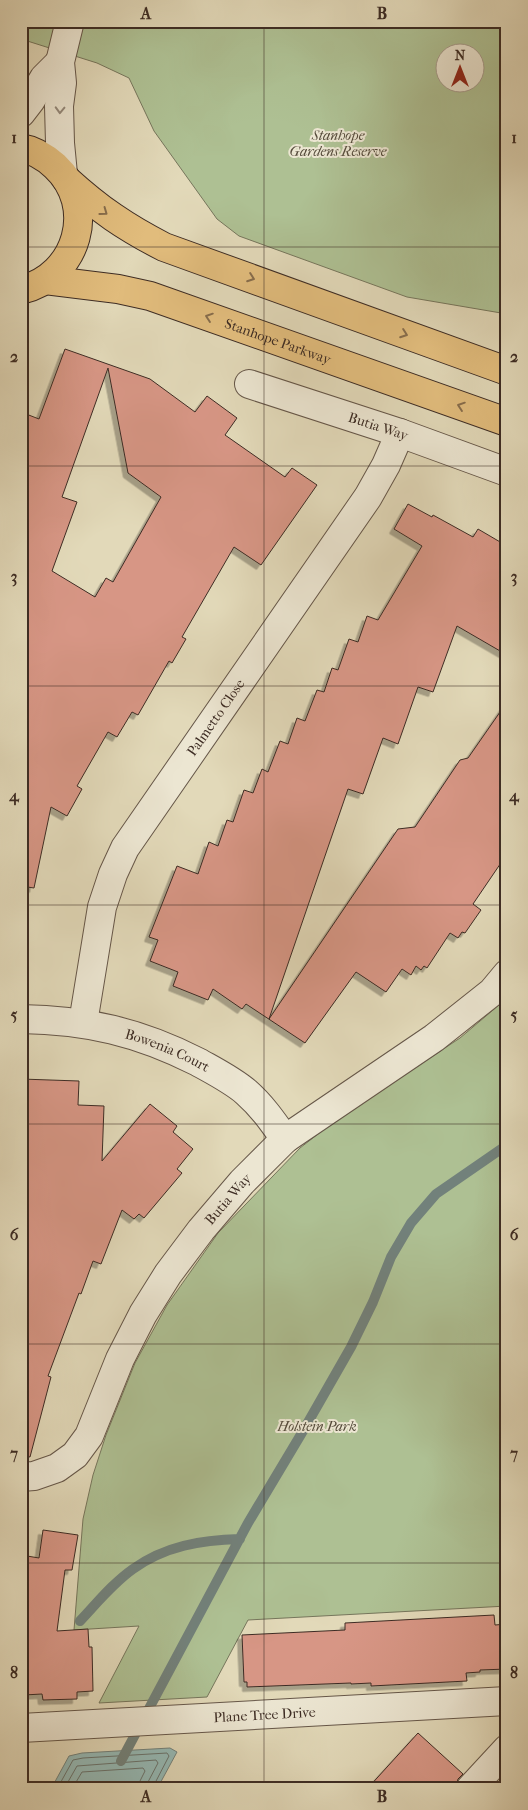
<svg xmlns="http://www.w3.org/2000/svg" width="528" height="1810" viewBox="0 0 528 1810" font-family="'IM FELL French Canon',serif">
<style>
.green{fill:#aec093;stroke:#76765c;fill-rule:evenodd}
.water{fill:#95b9b5;stroke:#72817b}
.lines{fill:none;stroke-linecap:round;stroke-linejoin:round}
.shore{stroke:#69726c;stroke-width:1}
.stream{stroke:#72817b;stroke-width:10}
.building{fill:#d79685;stroke:#3d2c24;fill-rule:evenodd;filter:url(#shadow)}
.minor-casing{stroke:#665749;stroke-width:30}
.major-casing{stroke:#3d2c24;stroke-width:30}
.minor{stroke:#ece6d2;stroke-width:28}
.major{stroke:#e1bc7c;stroke-width:28}
.oneway{stroke:#94897b}
.oneway2{stroke:#876d4c}
.grid{fill:none;stroke:#3d2c24;stroke-width:1;stroke-opacity:0.55}
.labels{text-anchor:middle;dominant-baseline:central;stroke-width:4;stroke-linejoin:round;paint-order:stroke}
.park-label{font-size:14px;font-style:italic;fill:#544a3a;stroke:#ece6d2}
.street-label{font-size:14px;fill:#3d2c24;stroke:#ece6d2}
.neatline{fill:none;stroke:#3d2c24;stroke-width:2}
.grid-label{font-size:16px;text-anchor:middle;font-weight:bold;fill:#3d2c24}
</style>
<defs>
<filter id="shadow"><feDropShadow dx="-4.5" dy="4.5" stdDeviation="0" flood-color="#0004"/></filter>
</defs>
<rect width="100%" height="100%" fill="#e2d9b9"/>
<filter id="stains"><feTurbulence type="fractalNoise" baseFrequency=".004" numOctaves="4"/><feColorMatrix values="0 0 0 0 .2 0 0 0 0 .09 0 0 0 0 .02 0 0 0 .5 -.17"/></filter>
<radialGradient id="worn" r=".72"><stop offset=".6" stop-color="#630" stop-opacity="0"/><stop offset="1" stop-color="#630" stop-opacity=".3"/></radialGradient>
<path class="green" d="M21,21H507V314L407,297L239,236L217,219L154,131L129,78L97,63L21,39ZM446,52H476V82H446Z
M507,996V1606L248,1620L207,1697L99,1703L139,1626L74,1630L83,1519L93,1475L106,1435L135,1363L167,1305L218,1233L300,1148L332,1123L460,1038L499,1005Z"/>
<path class="water" d="M170,1748L177,1752L157,1789H51L69,1756L82,1753Z"/>
<g class="lines">
<path class="shore" d="M57,1789L73,1760L83,1758L167,1753L169,1756L154,1785L153,1789
M64,1789L77,1766L156,1760L158,1763L148,1782L147,1789
M72,1789L82,1772L143,1768L145,1771L140,1781L139,1789"/>
<path class="stream" d="M80,1621C97,1603 113,1583 133,1569C165,1546 201,1540 240,1539
M121,1761L248,1523L303,1431L351,1347L373,1302L391,1257L411,1223L436,1194L507,1145"/>
</g>
<path class="building" d="M65,349L150,379L195,412L207,396L237,418L225,435L285,477L292,468L317,485L261,565L234,547L182,637L186,639L172,663L169,661L138,715L132,712L117,737L108,732L77,786L82,789L67,816L51,807L34,888L21,886V412L39,419ZM108,368L128,473L161,497L113,582L106,578L95,597L52,571L77,502L62,497Z
M408,504L432,517L433,515L473,537L478,529L507,546V655L457,626L433,692L418,687L398,744L383,738L363,794L348,789L269,1019L398,829L415,827L460,760L468,758L507,702V854L473,904L481,910L465,933L462,932L458,938L450,933L427,968L424,966L421,970L416,966L411,975L402,969L386,992L356,972L305,1043L246,1004L242,1009L213,989L208,1000L173,986L178,972L150,961L158,940L149,937L177,866L198,874L209,842L218,846L227,820L233,822L244,790L253,793L262,769L268,772L280,741L288,744L297,718L305,721L317,690L324,692L332,668L338,670L349,639L358,642L367,616L378,620L422,546L394,529Z
M21,1079L79,1081L78,1105L104,1106L102,1161L150,1104L177,1126L173,1132L193,1149L177,1169L182,1173L144,1218L139,1214L134,1219L122,1210L101,1264L93,1261L81,1294L79,1293L48,1376L51,1377L30,1457L21,1455Z
M43,1530L78,1535L72,1570H65L57,1631L88,1629L89,1647H92L93,1691L77,1692V1699L43,1700L42,1694L24,1695V1687H21V1555L39,1558Z
M494,1615L495,1625L507,1624V1669L480,1670V1672L466,1673L467,1681L371,1686V1683L351,1684V1683L247,1687V1682H244L242,1635L345,1630V1623Z
M418,1733L463,1774L458,1779L455,1789H367Z"/>
<g class="lines">
<defs>
<g id="minor">
<path d="M21,113L31,100L44,78L60,62"/>
<path d="M63,174L60,143L59,106L62,83L60,62L70,21"/>
<path id="s1" d="M249,384L400,433L507,472"/>
<path id="s2" d="M21,1019C87,1020 139,1032 198,1062C214,1071 232,1080 246,1092C262,1106 273,1122 285,1139"/>
<path id="s3" d="M83,1023L102,907L113,874L125,848L368,497L386,465L400,433"/>
<path id="s4" d="M21,1477L34,1476L57,1468L75,1455L89,1436L120,1359L143,1314L168,1274L201,1230L242,1182L285,1139L434,1038L492,992L507,974"/>
<path id="s5" d="M21,1728L507,1701"/>
<path d="M470,1789L507,1749"/>
</g>
<g id="major">
<path d="M21,148C34,150 45,157 55,166C98,206 78,276 21,290"/>
<path d="M67,180C99,209 125,227 164,247L507,371"/>
<path id="s6" d="M45,280L118,289L150,296L507,422"/>
</g>
</defs>
<use href="#minor" class="minor-casing"/>
<use href="#major" class="major-casing"/>
<use href="#minor" class="minor"/>
<use href="#major" class="major"/>
</g>
<defs><path id="oneway-chevron" d="M-2-3.5L2.5 0L-2 3.5" fill="none" stroke-width="1.6" stroke-linecap="round" stroke-linejoin="round" transform="scale(1.25)"/></defs>
<use class="oneway" href="#oneway-chevron" transform="translate(60 110) rotate(92)"/>
<g class="oneway2">
<use href="#oneway-chevron" transform="translate(104 212) rotate(36)"/>
<use href="#oneway-chevron" transform="translate(251 278) rotate(20)"/>
<use href="#oneway-chevron" transform="translate(209 317) rotate(-161)"/>
<use href="#oneway-chevron" transform="translate(404 334) rotate(20)"/>
<use href="#oneway-chevron" transform="translate(461 406) rotate(-161)"/>
</g>
<path class="grid" d="M264,21V1789M21,247H507M21,466H507M21,686H507M21,905H507M21,1124H507M21,1344H507M21,1563H507"/>
<g class="labels">
<g class="park-label">
<text x="338" y="135">Stanhope<tspan x="338" dy="16">Gardens Reserve</tspan></text>
<text x="317" y="1426">Holstein Park</text>
</g>
<g class="street-label">
<text stroke="none"><textPath href="#s6" startOffset="242">Stanhope Parkway</textPath></text>
<text stroke="none"><textPath href="#s1" startOffset="136">Butia Way</textPath></text>
<text stroke="none"><textPath href="#s3" startOffset="340">Palmetto Close</textPath></text>
<text stroke="none"><textPath href="#s2" startOffset="151">Bowenia Court</textPath></text>
<text stroke="none"><textPath href="#s4" startOffset="360">Butia Way</textPath></text>
<text stroke="none"><textPath href="#s5" startOffset="244">Plane Tree Drive</textPath></text>
</g>
</g>
<rect width="528" height="1810" fill="none" stroke="#e2d9b9" stroke-width="55"/>
<g transform="translate(460 68)"><circle r="24" fill="#ece6d2" stroke="#a69c8c"/>
<path d="M0-4L9 19L0 12L-9 19Z" fill="#8f2418"/>
<text y="-8" font-size="14" font-weight="bold" text-anchor="middle" fill="#3d2c24">N</text>
</g>
<rect x="28" y="28" width="472" height="1754" class="neatline"/>
<g class="grid-label">
<text x="146" y="19">A</text>
<text x="382" y="19">B</text>
<text x="14" y="143">1</text>
<text x="514" y="143">1</text>
<text x="14" y="362">2</text>
<text x="514" y="362">2</text>
<text x="14" y="582">3</text>
<text x="514" y="582">3</text>
<text x="14" y="801">4</text>
<text x="514" y="801">4</text>
<text x="14" y="1020">5</text>
<text x="514" y="1020">5</text>
<text x="14" y="1240">6</text>
<text x="514" y="1240">6</text>
<text x="14" y="1459">7</text>
<text x="514" y="1459">7</text>
<text x="14" y="1678">8</text>
<text x="514" y="1678">8</text>
<text x="146" y="1802">A</text>
<text x="382" y="1802">B</text>
</g>
<rect width="100%" height="100%" filter="url(#stains)"/>
<rect width="100%" height="100%" fill="url(#worn)"/>
</svg>
